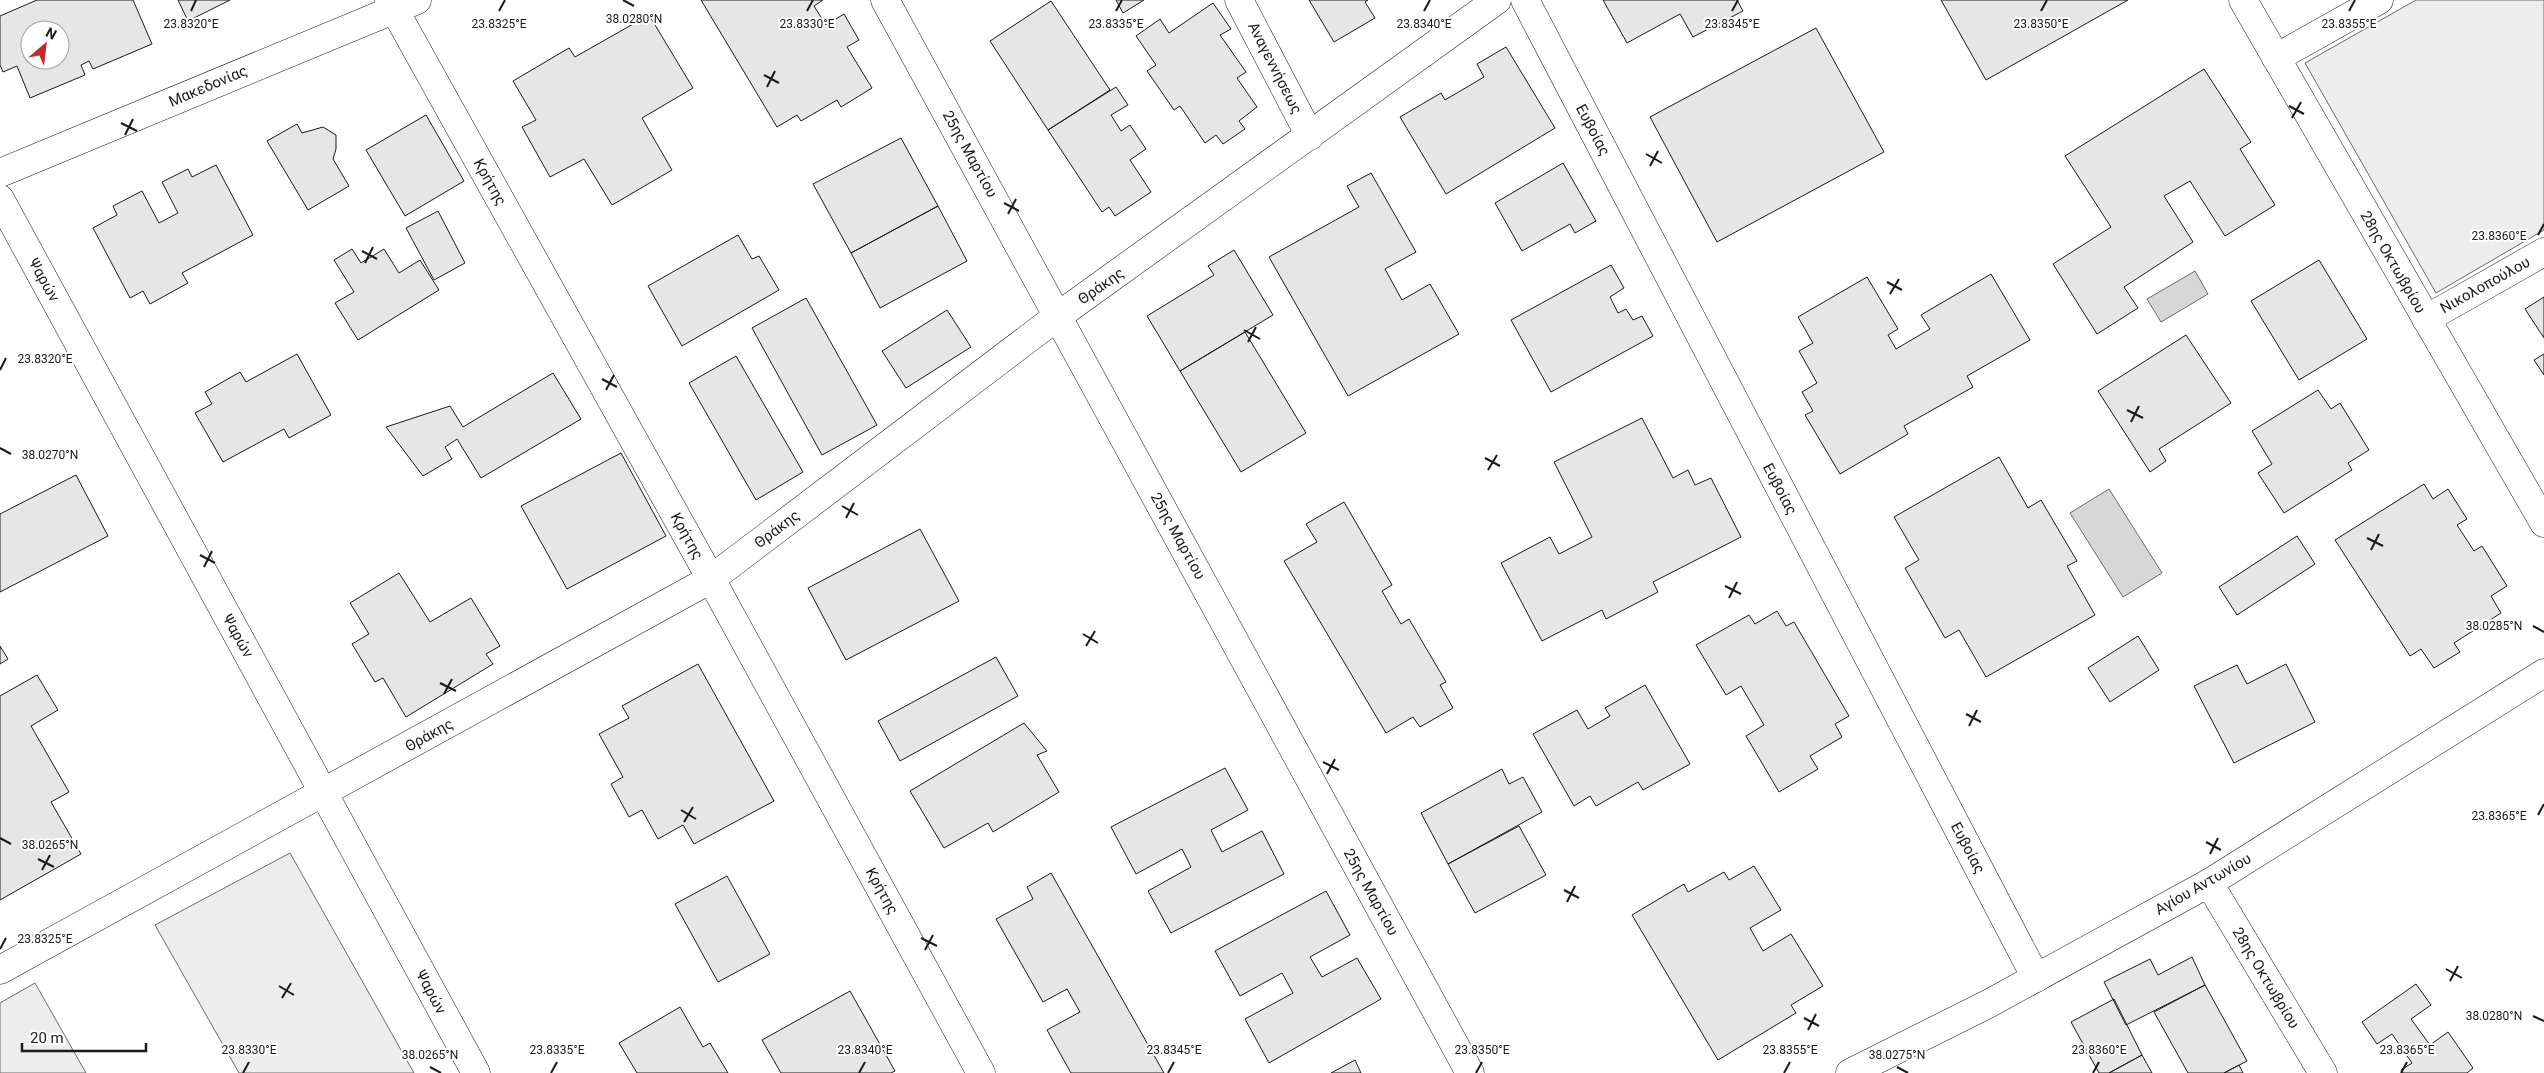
<svg xmlns="http://www.w3.org/2000/svg" width="2544" height="1073" viewBox="0 0 2544 1073" font-family="Roboto,sans-serif">
<style>
.built{fill:#ededed;stroke:#6a6a6a}
.water{fill:#d7d7d7;stroke:#6a6a6a}
.building{fill:#e6e6e6;stroke:#1a1a1a;fill-rule:evenodd}
.lines{fill:none;stroke-linecap:round;stroke-linejoin:round}
.street-casing{stroke:#1a1a1a;stroke-width:29}
.secondary-casing{stroke:#1a1a1a;stroke-width:29}
.street{stroke:#fff;stroke-width:28}
.secondary{stroke:#fff;stroke-width:28}
.ticks{fill:none;stroke:#1a1a1a;stroke-width:2}
.labels{text-anchor:middle;dominant-baseline:central;stroke-width:4;stroke-linejoin:round;paint-order:stroke}
.street-label{font-size:15px;fill:#1a1a1a;stroke:#fff}
.ticks-label{font-size:12px;text-anchor:middle;fill:#1a1a1a;stroke:#fff;stroke-width:4;stroke-linejoin:round;paint-order:stroke}
</style>
<rect width="100%" height="100%" fill="#fff"/>
<path class="built" d="M2416,0H2544V230L2436,293L2305,63Z
M290,853L414,1073H239L155,925Z
M35,983L86,1073H0V1003Z"/>
<path class="water" d="M2195,271L2208,294L2161,322L2147,299Z
M2109,489L2162,573L2123,597L2070,513Z"/>
<path class="building" d="M37,0H133L152,44L93,69L89,61L81,65L85,75L30,98L17,66L3,72L0,65V16ZM30,30H60V60H30Z
M178,0H230L188,21Z
M701,0H823L814,6L826,25L844,14L859,40L847,47L872,88L841,107L837,100L801,121L797,115L777,127Z
M1116,0H1144L1123,13Z
M1309,0H1368L1365,2L1375,18L1334,42Z
M1603,0H1737L1743,11L1693,37L1680,14L1627,43Z
M1941,0H2128L1986,80Z
M1051,1L1110,90L1048,130L990,41Z
M1213,3L1231,29L1220,35L1246,72L1237,78L1257,107L1239,121L1245,129L1223,144L1216,135L1205,143L1180,106L1174,110L1147,71L1156,65L1136,36L1160,19L1169,33Z
M649,15L693,88L642,118L672,170L612,205L584,159L550,177L522,127L536,120L513,81L569,48L575,57Z
M1816,28L1884,152L1717,242L1650,117Z
M1506,47L1555,128L1446,194L1400,117L1441,93L1445,100L1484,77L1477,64Z
M2204,69L2251,142L2240,149L2275,205L2225,236L2190,181L2164,196L2193,242L2124,287L2138,308L2097,334L2053,264L2111,227L2065,156Z
M1116,87L1128,105L1111,115L1121,131L1130,125L1146,149L1130,160L1151,192L1115,216L1109,207L1102,212L1048,130Z
M426,115L464,181L405,216L366,150Z
M297,124L302,133L323,127L336,135V149L333,159L349,186L308,210L267,141Z
M901,138L938,206L851,253L813,184Z
M1563,163L1596,221L1575,233L1570,224L1522,251L1495,203Z
M216,165L253,235L182,273L188,283L150,304L143,291L130,298L93,228L117,215L113,206L142,191L159,223L178,213L162,182L188,169L192,177Z
M1371,173L1416,252L1385,269L1402,300L1430,284L1459,334L1348,396L1269,257L1359,207L1347,186Z
M938,206L967,261L880,308L851,253Z
M438,211L465,263L434,280L406,228Z
M738,235L752,259L759,256L779,290L682,346L648,286Z
M352,249L361,263L384,249L399,273L420,260L439,290L358,340L335,303L354,292L334,260Z
M1234,250L1273,315L1180,371L1147,316L1214,275L1208,266Z
M2319,260L2367,339L2299,380L2251,301Z
M1611,265L1624,288L1610,297L1618,313L1626,309L1633,320L1642,316L1653,336L1551,392L1511,320Z
M1991,274L2030,340L1967,376L1973,387L1904,426L1908,434L1840,474L1805,415L1813,411L1802,392L1817,383L1799,351L1813,343L1798,317L1867,277L1898,329L1888,335L1896,349L1930,329L1921,315Z
M2544,297V338L2525,309Z
M806,298L877,425L822,455L752,328Z
M947,310L971,347L906,388L882,351Z
M1245,332L1306,433L1241,472L1180,371Z
M2186,335L2231,403L2159,449L2166,461L2150,472L2098,391Z
M297,354L331,415L289,438L284,429L223,462L195,413L212,404L205,392L240,372L246,382Z
M2544,354V375L2534,360Z
M736,356L803,472L756,500L689,383Z
M553,373L581,419L481,478L457,439L445,447L452,459L423,476L386,427L450,406L463,427Z
M2318,390L2331,409L2340,403L2369,450L2348,463L2352,470L2284,513L2258,473L2272,464L2252,431Z
M1642,418L1673,478L1688,470L1695,485L1711,478L1741,537L1653,582L1658,592L1606,619L1602,610L1542,641L1501,563L1550,537L1559,554L1592,537L1554,462Z
M621,453L666,536L567,589L521,506Z
M1999,457L2028,508L2041,500L2077,561L2067,566L2095,615L1986,677L1959,630L1945,638L1905,568L1919,560L1894,517Z
M76,475L108,536L0,592V514Z
M2424,484L2433,499L2448,489L2467,519L2457,525L2474,551L2482,546L2507,586L2491,596L2501,613L2454,643L2460,652L2434,668L2421,649L2410,656L2335,540Z
M1344,502L1392,585L1382,591L1401,624L1409,619L1446,682L1440,685L1453,708L1420,727L1413,717L1386,733L1284,561L1317,542L1306,524Z
M920,529L959,601L846,660L808,588Z
M2297,536L2315,564L2237,615L2219,587Z
M399,573L430,622L471,598L500,646L486,654L493,664L406,717L383,678L375,682L352,644L369,634L350,603Z
M1777,611L1786,626L1794,622L1849,716L1835,724L1842,737L1810,756L1818,769L1779,792L1746,736L1764,725L1741,686L1726,695L1696,645L1749,615L1755,624Z
M2138,636L2159,670L2110,702L2088,668Z
M0,646L8,659L0,664Z
M996,657L1018,696L900,761L878,721Z
M698,664L774,801L694,844L683,825L658,839L642,810L629,817L611,784L623,777L599,734L629,718L622,706Z
M2286,664L2315,722L2234,763L2194,686L2237,665L2247,684Z
M37,675L58,710L31,726L69,792L51,802L81,854L0,900V696Z
M1645,685L1690,764L1643,790L1638,782L1596,806L1590,796L1574,806L1533,734L1577,710L1588,729L1610,716L1605,708Z
M1024,723L1047,751L1037,755L1059,792L993,832L988,823L944,848L910,791Z
M1225,768L1248,810L1211,830L1222,852L1262,831L1284,874L1171,933L1148,891L1191,867L1182,849L1136,874L1111,827Z
M1502,769L1509,784L1523,777L1542,812L1448,864L1421,813Z
M1519,826L1546,875L1475,913L1448,864Z
M1754,866L1781,910L1750,928L1763,951L1791,934L1823,986L1791,1005L1796,1013L1718,1060L1632,915L1684,884L1688,892L1724,872L1729,880Z
M1051,873L1164,1073H1071L1047,1030L1080,1012L1067,989L1043,1002L996,919L1033,899L1027,887Z
M727,876L770,954L718,982L675,904Z
M1326,891L1350,935L1310,957L1322,977L1357,958L1381,999L1269,1063L1245,1019L1293,993L1282,973L1240,996L1215,951Z
M2192,957L2205,985L2126,1025L2104,982L2150,959L2158,975Z
M2416,984L2431,1005L2411,1019L2430,1045L2448,1032L2473,1068L2467,1073H2403L2401,1070L2412,1063L2392,1034L2377,1044L2362,1022Z
M2205,985L2247,1061L2224,1073H2188L2154,1012Z
M850,991L895,1071L891,1073H781L762,1040Z
M2114,999L2142,1055L2109,1073H2099L2071,1022Z
M680,1007L703,1047L710,1043L728,1073H637L619,1043Z
M2142,1055L2152,1073H2109Z
M1355,1060L1361,1073H1331Z
M2239,1065L2243,1073H2224Z"/>
<g class="lines">
<defs>
<path id="street" d="M389,0L711,579L981,1073
M1239,0L1310,136
M1525,0L2036,978
M2276,58L2379,0
M0,199L476,1073
M2426,319L2544,252
M2209,883L2323,1073
M0,970L711,579L1058,316L1497,0"/>
<path id="secondary" d="M885,0L1470,1073
M2243,0L2544,523
M0,173L417,0
M1850,1073L1988,1004L2209,883L2544,673"/>
</defs>
<use href="#street" class="street-casing"/>
<use href="#secondary" class="secondary-casing"/>
<use href="#street" class="street"/>
<use href="#secondary" class="secondary"/>
</g>
<path class="ticks" d="M623,0L634,6M191,11L196,0M499,11L505,0M807,11L813,0M1116,11L1122,0M1424,11L1430,0M1732,11L1738,0M2041,11L2047,0M2349,11L2355,0M764,75L779,83M767,87L775,71M2289,106L2304,114M2292,118L2301,102M121,123L137,131M125,135L133,119M1646,154L1662,163M1650,166L1658,151M1004,203L1019,211M1008,214L1016,199M2538,235L2544,224M362,251L377,259M365,263L373,247M1887,282L1902,290M1890,294L1899,279M1244,330L1260,339M1248,342L1256,327M0,370L6,358M602,379L617,387M606,390L614,375M2127,410L2143,418M2131,422L2139,406M0,448L11,454M1485,458L1500,466M1488,470L1497,455M842,506L858,515M846,518L854,503M2367,538L2383,546M2371,550L2379,534M200,555L215,563M204,567L212,551M1725,586L1741,594M1729,598L1737,582M2533,626L2544,632M1083,634L1098,643M1086,646L1095,631M440,683L456,691M444,694L452,679M1966,714L1981,722M1969,726L1977,710M1323,762L1339,770M1327,774L1335,759M681,810L696,819M2538,815L2544,804M684,822L693,807M0,838L11,844M2206,842L2221,850M2210,854L2218,838M38,859L54,867M42,870L50,855M1564,890L1579,898M1567,902L1575,886M921,938L937,946M0,949L6,938M925,950L933,935M2446,969L2462,978M2450,981L2458,966M279,986L294,995M282,998L291,983M2533,1016L2544,1021M1804,1018L1819,1026M1808,1030L1816,1014M430,1067L441,1073M1897,1067L1908,1073M243,1073L249,1062M551,1073L557,1062M859,1073L865,1062M1168,1073L1174,1062M1476,1073L1482,1062M1784,1073L1790,1062M2093,1073L2099,1062M2401,1073L2407,1062"/>
<g class="labels">
<g class="street-label">
<text transform="translate(1275 68) rotate(63)">Αναγεννήσεως</text>
<text transform="translate(208 86) rotate(-23)">Μακεδονίας</text>
<text transform="translate(1593 130) rotate(62)">Ευβοίας</text>
<text transform="translate(970 154) rotate(61)">25ης Μαρτίου</text>
<text transform="translate(490 182) rotate(61)">Κρήτης</text>
<text transform="translate(2393 262) rotate(60)">28ης Οκτωβρίου</text>
<text transform="translate(44 280) rotate(61)">Ψαρών</text>
<text transform="translate(2485 285) rotate(-29)">Νικολοπούλου</text>
<text transform="translate(1101 286) rotate(-35)">Θράκης</text>
<text transform="translate(1780 489) rotate(62)">Ευβοίας</text>
<text transform="translate(777 529) rotate(-37)">Θράκης</text>
<text transform="translate(687 536) rotate(61)">Κρήτης</text>
<text transform="translate(1178 536) rotate(61)">25ης Μαρτίου</text>
<text transform="translate(238 636) rotate(61)">Ψαρών</text>
<text transform="translate(429 735) rotate(-29)">Θράκης</text>
<text transform="translate(1968 848) rotate(62)">Ευβοίας</text>
<text transform="translate(2203 884) rotate(-30)">Αγίου Αντωνίου</text>
<text transform="translate(882 891) rotate(61)">Κρήτης</text>
<text transform="translate(1371 892) rotate(61)">25ης Μαρτίου</text>
<text transform="translate(2266 978) rotate(59)">28ης Οκτωβρίου</text>
<text transform="translate(431 992) rotate(62)">Ψαρών</text>
</g>
</g>
<g class="ticks-label">
<text x="634" y="23">38.0280°N</text>
<text x="191" y="28">23.8320°E</text>
<text x="499" y="28">23.8325°E</text>
<text x="807" y="28">23.8330°E</text>
<text x="1116" y="28">23.8335°E</text>
<text x="1424" y="28">23.8340°E</text>
<text x="1732" y="28">23.8345°E</text>
<text x="2041" y="28">23.8350°E</text>
<text x="2349" y="28">23.8355°E</text>
<text x="2499" y="240">23.8360°E</text>
<text x="45" y="363">23.8320°E</text>
<text x="50" y="459">38.0270°N</text>
<text x="2494" y="630">38.0285°N</text>
<text x="2499" y="820">23.8365°E</text>
<text x="50" y="849">38.0265°N</text>
<text x="45" y="943">23.8325°E</text>
<text x="2494" y="1020">38.0280°N</text>
<text x="249" y="1054">23.8330°E</text>
<text x="557" y="1054">23.8335°E</text>
<text x="865" y="1054">23.8340°E</text>
<text x="1174" y="1054">23.8345°E</text>
<text x="1482" y="1054">23.8350°E</text>
<text x="1790" y="1054">23.8355°E</text>
<text x="2099" y="1054">23.8360°E</text>
<text x="2407" y="1054">23.8365°E</text>
<text x="430" y="1059">38.0265°N</text>
<text x="1897" y="1059">38.0275°N</text>
</g>
<g transform="translate(45 45) rotate(28)"><circle r="24" fill="#ffffff" stroke="#a3a3a3"/>
<path d="M0-4L9 19L0 12L-9 19Z" fill="#c62828"/>
<text y="-8" font-size="14" font-weight="bold" text-anchor="middle" fill="#1a1a1a">N</text>
</g>
<path d="M22 1043v8h124v-8" fill="none" stroke="#1a1a1a" stroke-width="2.5"/>
<text x="30" y="1043" font-size="15" fill="#1a1a1a" stroke="#ffffff" stroke-width="4" paint-order="stroke">20 m</text>
</svg>
